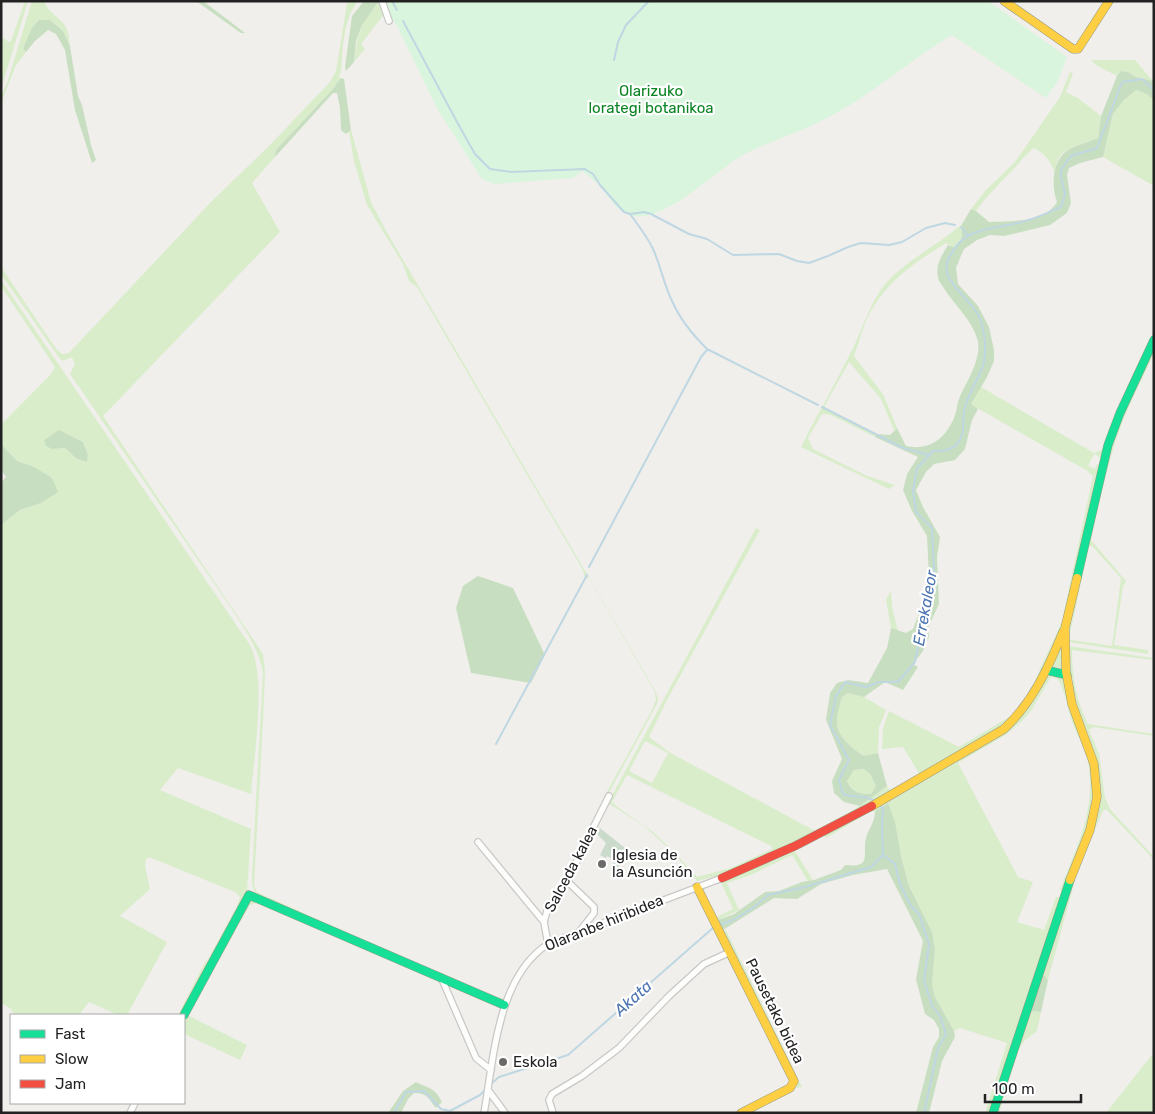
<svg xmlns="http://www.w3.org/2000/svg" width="1155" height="1114" viewBox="0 0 1155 1114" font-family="Rubik,sans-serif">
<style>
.grass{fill:#d9edcb;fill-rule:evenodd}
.forest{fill:#c8dec1;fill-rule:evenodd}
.cemetery{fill:#cadbcc}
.park{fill:#d9f5dd}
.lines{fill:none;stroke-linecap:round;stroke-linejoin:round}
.stream{stroke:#bfd7e3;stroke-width:2}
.street-casing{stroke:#c9c8c7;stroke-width:8}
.fast-casing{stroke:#969a82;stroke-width:9}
.slow-casing{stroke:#969a82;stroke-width:9}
.jam-casing{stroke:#969a82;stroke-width:9}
.street{stroke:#fdfdfc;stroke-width:5.5}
.fast{stroke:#16e098;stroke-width:8}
.slow{stroke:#ffcf43;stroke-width:8}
.jam{stroke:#f24e42;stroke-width:8}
.poi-dot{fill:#6a6a68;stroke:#fff;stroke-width:2}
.labels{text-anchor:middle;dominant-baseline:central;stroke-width:4.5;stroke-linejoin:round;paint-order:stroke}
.park-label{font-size:15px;fill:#0c8322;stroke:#fff}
.poi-label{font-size:15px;fill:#222;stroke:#fff;text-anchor:start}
.street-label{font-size:15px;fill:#222;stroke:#fff}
.water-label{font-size:16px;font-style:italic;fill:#4d75b2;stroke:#fff}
</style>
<rect width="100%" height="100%" fill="#f0efeb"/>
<path class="grass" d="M25,1H28L1,89V37L9,42L11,41Z
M32,1H44C49,14 58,15 65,26C69,31 69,40 70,46L63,31L50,20L26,42L23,47L26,52L16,65L1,103V96L7,83Z
M350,1H358C346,16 343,39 342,58C341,65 342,70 339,77L341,78L332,90L276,150L275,157L252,183L280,232L103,416L263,654L265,672L263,721L254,885L257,892L411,962L258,896C252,890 252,883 252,875L263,673C258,646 242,625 227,602L70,374L75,364L72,357L63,361L60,359L1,274V267L57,350L62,354L69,353L211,202L267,148L330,82L336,71L347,3Z
M379,1L385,13L361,44L365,49L354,62L357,41L362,25Z
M1091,60H1135L1153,81L1136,77L1128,72L1121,71L1117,76L1096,65Z
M1070,72L1073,73L1066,92L1078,98L1101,116L1098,138C1087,143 1067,147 1060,156C1057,160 1056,167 1054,172C1051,161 1044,152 1033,148L986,198L976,211L971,209L986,190L1015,162L1060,97Z
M1136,90L1147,94L1154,101V186L1103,157L1113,114L1124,100Z
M351,130L371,202L385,229L656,692L658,699L657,704L605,800L603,799L652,710L656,700L655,692L589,578H585L583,570L417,287L409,281L403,264L367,205L354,161L349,132Z
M962,224V237L955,248L946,243C919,260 891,278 874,306C864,320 860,340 854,356L883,394L897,428L894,430L881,399L849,362L824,407L877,434L875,437L831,415L822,414L808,438L813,449L867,476L895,485L889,489L801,447C818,413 837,381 853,348C864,326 870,302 886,283C907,260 938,245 962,224Z
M1,280L250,645C267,678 254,756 251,794L178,768L160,790L251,829L247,892L181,1015H178L205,962L207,961L237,906L240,897L235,892L149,857L146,859L145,866L150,889L120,916L167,942L127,1015H118L89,1002L79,1015H15L10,1008L1,1003V525L20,510L41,503L34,467L17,461L1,444L2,424L51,374L55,367L1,286ZM59,431L83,442L88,455L86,462L77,459L65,448L52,449L44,440Z
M1154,330V334L1101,458L1094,454L1088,466L1095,469L1097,464H1100L1063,626L1028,700L1007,722L993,732L920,775L903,747L882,749L883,728L889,711L959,747L1014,714L1024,702L1033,685L1062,621L1093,476L1086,470L970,404L981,387L1094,453L1102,450L1109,428Z
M1154,346V354C1140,383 1125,412 1115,443C1105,475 1098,508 1091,540L1126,581L1123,587L1114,645L1148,650V654L1069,642L1067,641V632L1106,465L1116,430ZM1089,546H1092L1121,578L1112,646L1071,640L1069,638Z
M756,528L760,530L668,698L649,737L669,752L815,831L860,806L887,786L890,791L812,836L720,875L697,881L674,853L644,826L608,803ZM645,741L668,753L652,783L629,771ZM627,775L771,846L772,849L731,868L697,877L676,854L653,832L616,806L612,802Z
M891,590L892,607L898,631L891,628L886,600Z
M1067,646L1154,658V660L1072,650C1072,676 1076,700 1088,724L1154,734V736L1093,727L1089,730L1099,754L1105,798L1110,809L1154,857V860L1106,809L1103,811L1079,865L1048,980L1041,972L1074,872L1096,820L1099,773L1094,752L1075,708L1071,692Z
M1060,649H1062L1063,669L1051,666Z
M1047,674L1065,678C1078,719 1102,772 1091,816C1085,840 1072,867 1063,891L1060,890C1076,848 1097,809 1088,762C1085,747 1076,734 1071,719C1067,706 1065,691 1058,679L1051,677L1031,711L1021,722L1007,734L958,763L1018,877L1033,882L1017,922L1044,930L1056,897H1061L989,1113H985L1007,1043L960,1028L954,1031L935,997L932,985L935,948L932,932L909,886L887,803L875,811L873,810L826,838L824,835L1001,734Z
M848,693L864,697L886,710L879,727L878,753L864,756C853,749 839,738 837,724C835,716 840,704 842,697Z
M865,769L870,774L876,786L871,794C859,794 852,792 847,780L854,770Z
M795,851L813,880L808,881L792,855L753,874L727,883L739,910L718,920L716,917L733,909L720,880L774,861Z
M252,899L290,917L256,903L250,905L188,1014L189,1016L247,1045L240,1060L184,1034V1018L249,900Z
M723,930H726L802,1087L796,1088L798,1082Z
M1029,1011L1041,1012L1037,1031L1025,1040L1018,1051L999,1113H995Z
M1154,1052V1113H1106Z"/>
<path class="forest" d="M196,1H203L245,33H241Z
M364,1H379L362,25L356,41L354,62L346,71L345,67L352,16Z
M39,20H50L63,31L70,46L78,96L82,105L91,145L96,160L92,163L75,110L65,50L56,34L48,30L35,41L26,52L23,48L32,28Z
M1121,71L1128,72L1136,77L1153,81L1154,101L1147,94L1136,90L1124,100L1113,114L1103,157L1080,163L1069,168L1067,175L1071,203L1067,213L1050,225L1004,236L990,235L977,240L964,249L960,258L956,268L958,284L978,306L989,327L994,350V361L987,377L971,404L978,409L972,420L965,449L955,460L934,464L926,472L916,490L923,507L940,537L937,557L939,604L928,628L929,637L923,651L913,664L918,667L903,690L885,682L864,697L848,693L842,697C840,704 837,713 837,721C836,736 853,749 864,756L878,753L887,786L860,806L844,802L834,793L832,781L842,759L826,720L830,693L837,683L848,680L868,683L887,648L891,628L906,633L913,629L922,605L929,577L927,536L912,511L903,490L907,474L918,457L875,437L877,434L890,435L897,428L906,446C929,451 945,439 954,418C957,411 957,403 960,396C968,379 983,357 977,338C972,321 955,305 945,290C943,286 938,281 938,277C935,265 942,255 948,245L956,248L962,237V224L971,209L976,211L989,222C1011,221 1045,223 1057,202C1051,186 1052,160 1068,150C1074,146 1089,142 1098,138L1101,116L1117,76ZM864,769L870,774L876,786L871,794C859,794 852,792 847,781L854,770Z
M341,78L344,79L351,130L346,134L341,130L340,108L337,93H333L275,157L276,150L332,90Z
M59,430L83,442L88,455L87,462L77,459L65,448L52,449L46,446L44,440Z
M1,444L17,461L34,467L52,478L58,492L41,503L20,510L1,525V483L6,477L1,470Z
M478,576L513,588L545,655L531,683L471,673L456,608L463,586Z
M888,803L895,822L901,856L909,886L932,932L935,948L932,985L935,997L954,1031L955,1037L942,1061L929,1113H916L933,1047L939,1037V1029L934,1020L925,1014L916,979L923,941L887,869L853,875L821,884L797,899L774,898L723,930L718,920L734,914L765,892L779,891L802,882L814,880L841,870L845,865C873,868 862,855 866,838C869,828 875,822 875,811Z
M1041,972L1048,980L1041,1012L1029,1011Z
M416,1082C430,1089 434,1087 442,1102L436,1108C428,1098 427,1093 414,1093L408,1099L401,1113H388L403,1091Z"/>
<path class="cemetery" d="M600,828L625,848L618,869L616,865L613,863L614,860L607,856L606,858L600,855L606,843L597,834Z"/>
<path class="park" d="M379,1H988L1067,57L1058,81L1046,98L952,35C908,61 871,96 825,119C797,134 765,142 738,158C711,175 666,221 633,216C616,213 608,194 597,183C592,179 587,175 582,171L573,178L495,184L482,179L438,110L396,24L385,13Z"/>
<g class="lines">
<path class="stream" d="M392,1L397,10
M403,21L457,122L475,154L490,169L511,172L585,169L593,174L600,185L624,212L630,214L644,212L651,214L689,234L707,239L733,255L779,254L797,261L809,263L828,256L848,247L861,243L889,245L902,242L926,228L945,223L955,225
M614,60L618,42L626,25L649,1
M630,214C638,225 647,236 653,249C661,266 664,286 673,303C681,321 694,336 707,349L818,405
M961,227L968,236
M822,407L903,448L929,455
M589,567L701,357L707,350
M496,744L587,575
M874,801C867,795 853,798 843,794L839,780L849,760L830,725L836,696L845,682L866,687L879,682H898L915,662L934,569L932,528L916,512L913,491L917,468L933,451C942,451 950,451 957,444C966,434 962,423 964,411C967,394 981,376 984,362C986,348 985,334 981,321C976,302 938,281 948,260C963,225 992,230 1022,222C1035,219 1049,212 1061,207L1065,194L1061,177V170L1071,156L1097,148L1122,82L1142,79L1154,90
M880,805L883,808L882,826L883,855L895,864L900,884L910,905L919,914L929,944L924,980L932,1006L940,1016L946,1034L938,1048L924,1113
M718,925L731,921L753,908L768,895L805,887L871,867L883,855
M491,1084L499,1077L568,1055L714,927
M394,1113L406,1092L424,1091L441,1109L450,1111L480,1095L486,1089"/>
<defs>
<path id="street" d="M382,1L389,21
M478,842L544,922
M567,881L594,907V913L579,932
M548,944L544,922L547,911L574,868L580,854L609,796
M441,977L476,1058L491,1070
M488,1090L505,1113
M130,1113L135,1103
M484,1113C494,1058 497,977 548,944L722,878
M553,1113L549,1100L552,1094L582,1076L619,1048L669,996L704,964L730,952"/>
<path id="fast" d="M1077,578L1108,445L1120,413L1154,340
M1046,670L1067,675
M184,1015L249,895L504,1005
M993,1113L1070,880"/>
<path id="slow" d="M1004,1L1073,49H1078L1109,1
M872,806L1004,729C1033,702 1048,668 1063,632
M1070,880L1090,830L1097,797L1094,764L1072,704L1066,671L1065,628L1077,578
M697,887L794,1081L790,1088L741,1113"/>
<path id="jam" d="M722,878L795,846L872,806"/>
</defs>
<use href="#street" class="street-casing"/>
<use href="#fast" class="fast-casing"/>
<use href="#slow" class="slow-casing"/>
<use href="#jam" class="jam-casing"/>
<use href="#street" class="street"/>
<use href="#fast" class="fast"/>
<use href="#slow" class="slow"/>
<use href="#jam" class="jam"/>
</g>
<g class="poi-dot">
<circle cx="602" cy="864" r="5"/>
<circle cx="503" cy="1062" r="5"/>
</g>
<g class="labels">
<g class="park-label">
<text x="651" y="91">Olarizuko<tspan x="651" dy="17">lorategi botanikoa</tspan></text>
</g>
<g class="poi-label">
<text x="612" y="855">Iglesia de<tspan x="612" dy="17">la Asunción</tspan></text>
<text x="513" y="1062">Eskola</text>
</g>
<g class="street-label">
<text transform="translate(571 869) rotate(-62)">Salceda kalea</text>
<text transform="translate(604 923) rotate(-22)">Olaranbe hiribidea</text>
<text transform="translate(775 1011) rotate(64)">Pausetako bidea</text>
</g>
<g class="water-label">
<text transform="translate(925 608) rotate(-80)">Errekaleor</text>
<text transform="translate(633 998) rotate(-42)">Akata</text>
</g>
</g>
<rect width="1155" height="1114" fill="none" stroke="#222222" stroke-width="5"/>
<rect x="10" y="1014" width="175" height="90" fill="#ffffff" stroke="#a7a7a7"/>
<rect x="20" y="1030" width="25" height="8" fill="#16e098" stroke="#a7a7a7"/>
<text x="55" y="1039" font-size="15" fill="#222222">Fast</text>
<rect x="20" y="1055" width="25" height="8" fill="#ffcf43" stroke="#a7a7a7"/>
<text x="55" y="1064" font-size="15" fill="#222222">Slow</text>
<rect x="20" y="1080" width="25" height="8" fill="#f24e42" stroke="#a7a7a7"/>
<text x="55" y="1089" font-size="15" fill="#222222">Jam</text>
<path d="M985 1094v8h96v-8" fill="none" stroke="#222222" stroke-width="2.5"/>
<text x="992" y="1094" font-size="15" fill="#222222" stroke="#ffffff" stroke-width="4" paint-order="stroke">100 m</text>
</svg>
